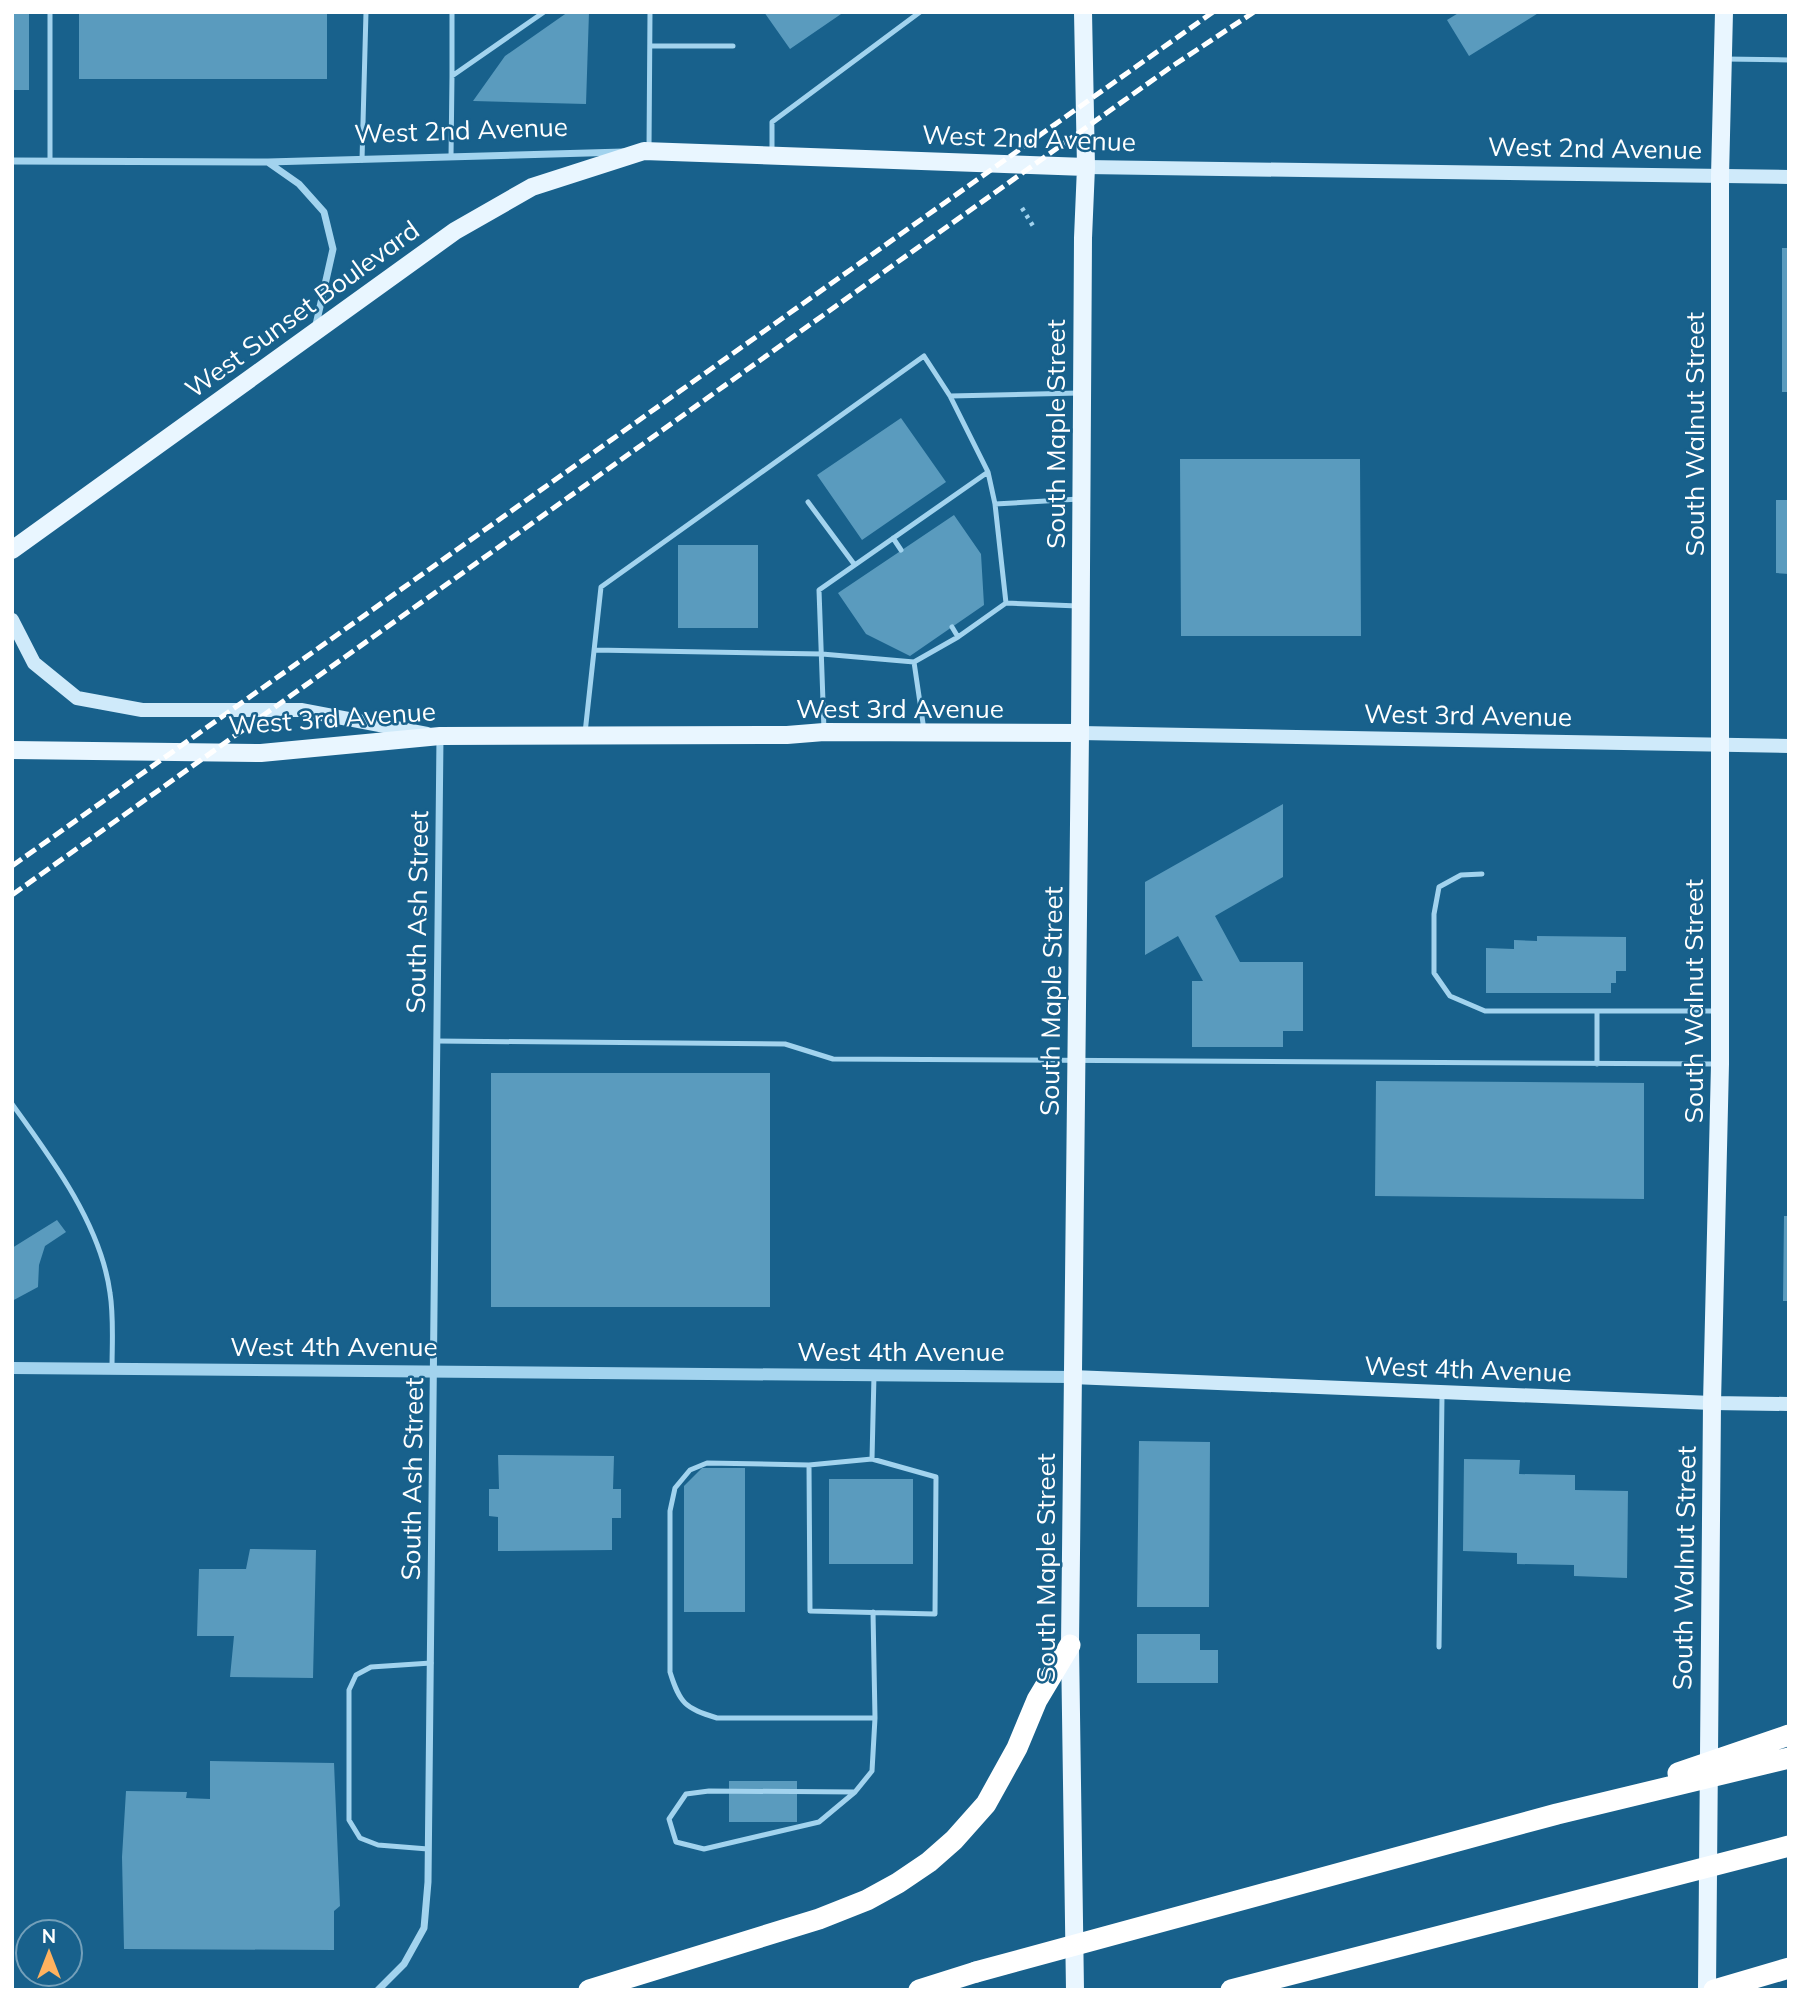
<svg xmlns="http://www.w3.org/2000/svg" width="1801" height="2002" viewBox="0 0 1801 2002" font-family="Mulish,sans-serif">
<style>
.building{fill:#5a9bbe}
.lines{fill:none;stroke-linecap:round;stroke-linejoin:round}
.path{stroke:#a2d3ee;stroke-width:4.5;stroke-dasharray:3.5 5;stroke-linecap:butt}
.service{stroke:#a2d3ee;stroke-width:5}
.minor{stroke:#a2d3ee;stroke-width:7}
.tertiary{stroke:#a2d3ee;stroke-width:12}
.secondary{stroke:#cfeafa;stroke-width:14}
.primary{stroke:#e9f6ff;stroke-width:18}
.motorway{stroke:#fff;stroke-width:21}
.rail{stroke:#fff;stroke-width:5;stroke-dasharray:12 5;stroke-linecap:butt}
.motorway-bridge{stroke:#fff;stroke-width:21}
.labels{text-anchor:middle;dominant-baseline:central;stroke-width:5;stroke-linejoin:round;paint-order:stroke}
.street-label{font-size:26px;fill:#fff;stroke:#18618c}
</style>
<rect width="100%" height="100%" fill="#18618c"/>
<path class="building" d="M12,12H29V90H12Z
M79,12H327V79H79Z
M568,12H589L586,104L473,101L505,56Z
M764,12H844L790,49Z
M1460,12H1540L1469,56L1447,20Z
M1782,248H1789V392H1782Z
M901,418L946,482L862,540L817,475Z
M1180,459H1360L1361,636H1181Z
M1776,500H1789V574L1776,573Z
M954,515L981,554L984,605L910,656L866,634L838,593Z
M678,545H758V628H678Z
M1283,804V877L1215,916L1240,962H1303V1031H1283V1047H1192V981H1203L1178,936L1145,955V882Z
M1537,936L1626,937V971H1616V983H1611V993H1486V948L1514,949V940L1537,941Z
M491,1073H770V1307H491Z
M1376,1081L1644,1083V1199L1375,1196Z
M1784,1216H1789V1301H1783Z
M57,1220L66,1232L45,1246L39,1265L38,1287L12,1301V1248Z
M1139,1441L1210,1442L1209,1607H1137Z
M498,1455L614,1456L613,1489H621V1518H612V1550L498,1551V1517L489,1516V1489H499Z
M1464,1459L1520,1460L1519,1474L1575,1475V1490L1628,1491L1627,1578L1574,1576V1565L1517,1564V1553L1463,1551Z
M702,1468H745V1612H684V1486Z
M829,1479H913V1564H829Z
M250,1549L316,1550L313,1678L230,1677L234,1636H197L199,1569H246Z
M1137,1634H1200V1650H1218V1683H1137Z
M210,1761L334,1763L340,1906L334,1911V1950L124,1949L122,1857L126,1791L187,1792L186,1798L210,1799Z
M729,1781H797V1822H729Z"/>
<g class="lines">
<path class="path" d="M1022,208L1033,226"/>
<path class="service" d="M50,12V161
M650,46H733
M1725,59L1789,60
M452,76V12
M649,149L650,12
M772,153V122L920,12
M451,157L452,76L544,12
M362,160L366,12
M950,396L1079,393
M988,472L995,504L1006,603L1078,606
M808,502L854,564
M995,504L1079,499
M893,538L901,550
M952,627L958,637
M594,650L822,654L914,662L924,730
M914,662L958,637L1006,603
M585,733L601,587L924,356L950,396L988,472L819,590L824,730
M1482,874L1461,875L1439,887L1434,914V973L1450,996L1485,1011H1718
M1597,1011V1064
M437,1041L785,1044L833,1059L1717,1064
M12,1104C52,1159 101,1225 110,1293C114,1318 112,1344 112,1369
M872,1459L936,1477L935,1614L810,1611L809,1465L872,1459L874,1375
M809,1465L707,1463L690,1470L675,1488L670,1511V1672C680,1704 685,1708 717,1718H875
M1439,1647L1442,1395
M855,1792L819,1822L704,1849L676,1842L669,1819L686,1794L709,1791L855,1792L872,1771L875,1718L873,1612
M428,1849L378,1845L360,1838L349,1820V1690L356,1675L371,1667L431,1663"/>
<path class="minor" d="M12,161L268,162L623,152
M269,163L299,184L324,212L333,249L315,329
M378,1990L404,1964L424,1928L428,1882L440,737"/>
<path class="tertiary" d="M12,1368L1072,1377"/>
<path class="secondary" d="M1086,167L1789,177
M12,620L34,663L77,698L142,710H301L427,734
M1080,733L1789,746
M1072,1377L1712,1403L1789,1404"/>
<path class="primary" d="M12,550L455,231L532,187L644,151L1086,167
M12,750L261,753L440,736L787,735L824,732L1080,733
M1075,1990L1070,1645L1080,733L1083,238L1086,167L1083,12
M1707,1990L1712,1403L1720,1064V176L1724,12"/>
<path class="motorway" d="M589,1990L819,1919L867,1900L898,1883L929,1862L954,1840L986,1804L1017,1748L1037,1700L1070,1645
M919,1990L976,1972
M1714,1990L1789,1968"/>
<path class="rail" d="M12,866L1213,12
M12,895L899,261L1171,67L1254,12"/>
<path class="motorway-bridge" d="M1678,1773L1789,1735
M976,1972L1557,1814L1789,1758
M1231,1990L1789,1846"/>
</g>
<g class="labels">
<g class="street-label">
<text transform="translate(461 130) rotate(-2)">West 2nd Avenue</text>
<text transform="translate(1029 138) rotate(2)">West 2nd Avenue</text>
<text transform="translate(1595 148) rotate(1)">West 2nd Avenue</text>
<text transform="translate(302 309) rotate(-36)">West Sunset Boulevard</text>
<text transform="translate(1055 434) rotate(-90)">South Maple Street</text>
<text transform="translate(1694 434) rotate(-90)">South Walnut Street</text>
<text x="900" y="708">West 3rd Avenue</text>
<text transform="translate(1468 715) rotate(1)">West 3rd Avenue</text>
<text transform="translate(332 718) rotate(-4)">West 3rd Avenue</text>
<text transform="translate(417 912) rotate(-89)">South Ash Street</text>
<text transform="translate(1051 1001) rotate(-89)">South Maple Street</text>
<text transform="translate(1693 1001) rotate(-90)">South Walnut Street</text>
<text x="334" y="1346">West 4th Avenue</text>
<text x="901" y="1351">West 4th Avenue</text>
<text transform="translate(1468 1369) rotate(2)">West 4th Avenue</text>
<text transform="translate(412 1479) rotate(-89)">South Ash Street</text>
<text transform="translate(1045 1568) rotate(-90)">South Maple Street</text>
<text transform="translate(1684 1568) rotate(-89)">South Walnut Street</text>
</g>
</g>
<rect width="1801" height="2002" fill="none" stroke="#ffffff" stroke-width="28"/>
<g transform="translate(49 1953)"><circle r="33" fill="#18618c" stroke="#74a0ba" stroke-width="2"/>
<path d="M0-5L12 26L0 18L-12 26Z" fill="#ffb25f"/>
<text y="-10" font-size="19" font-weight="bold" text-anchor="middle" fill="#ffffff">N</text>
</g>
</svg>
